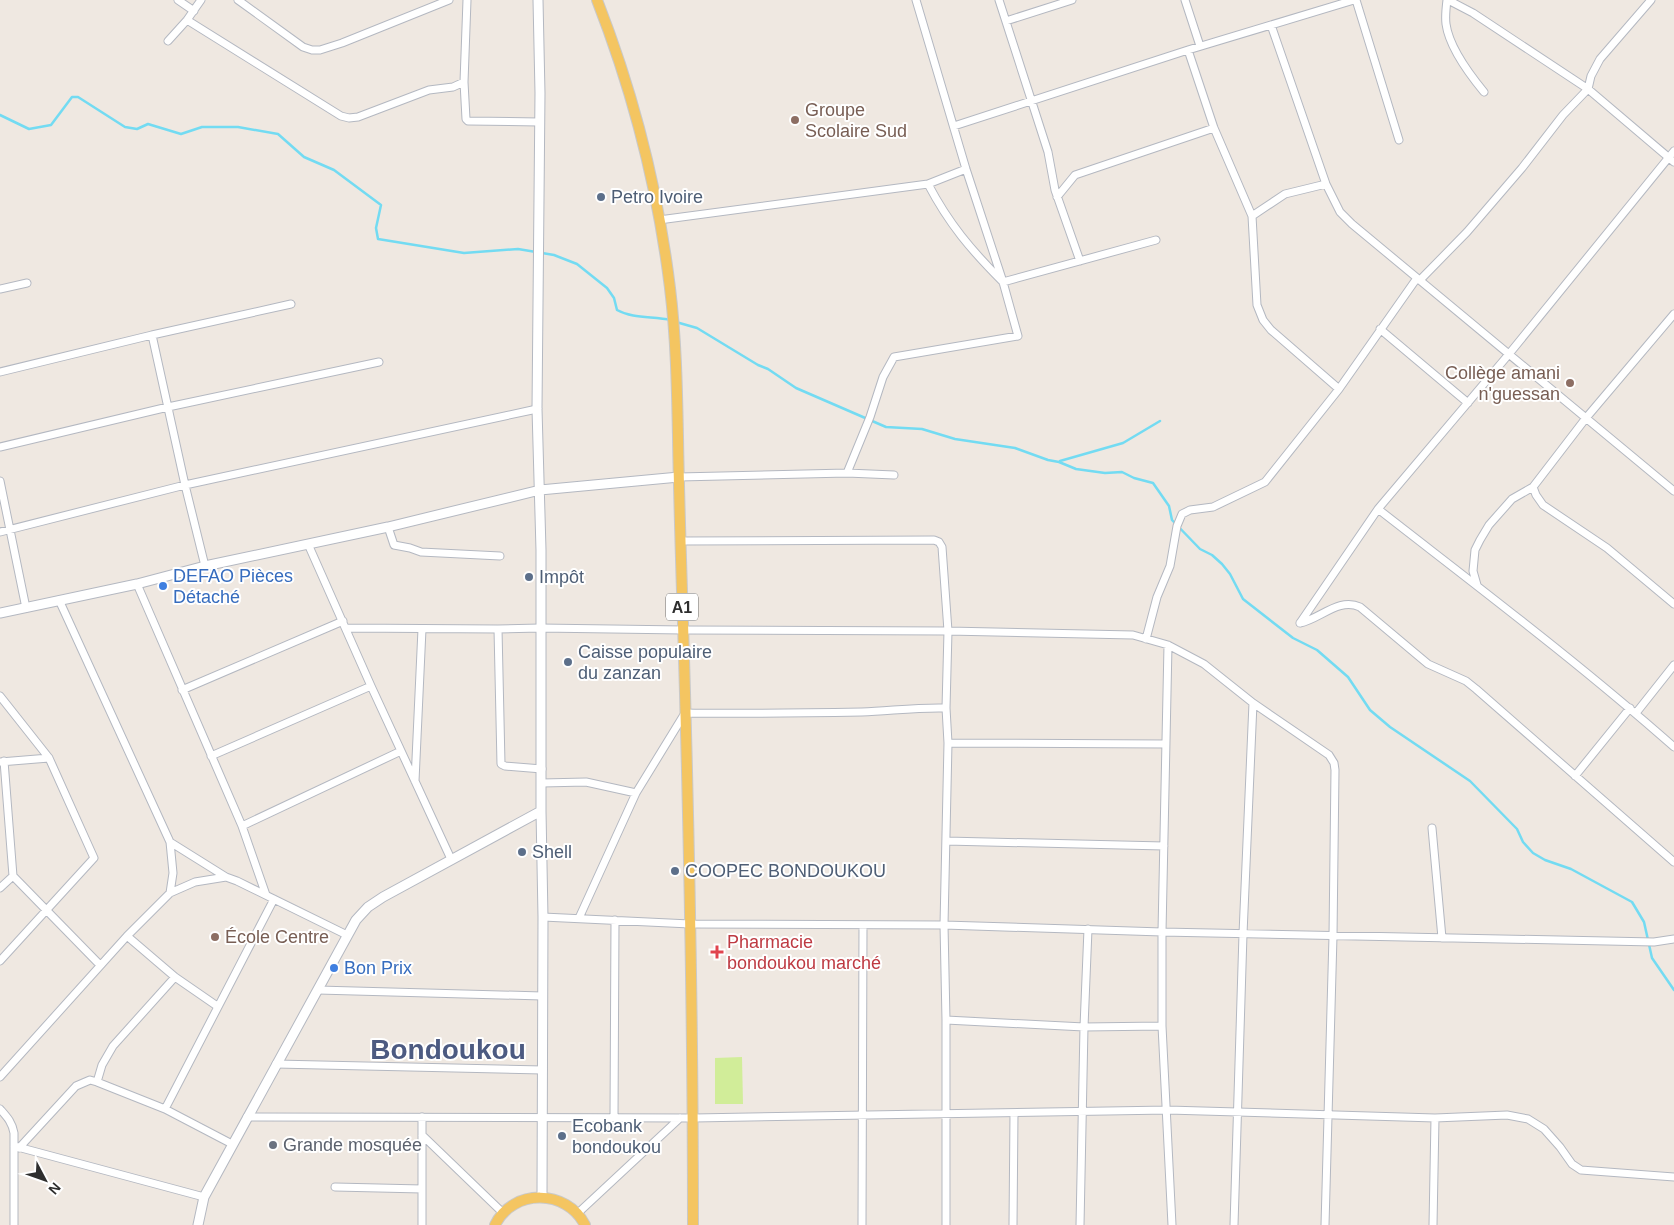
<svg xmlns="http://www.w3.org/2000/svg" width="1674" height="1225" viewBox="0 0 1674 1225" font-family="Helvetica,sans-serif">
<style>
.pitch{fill:#d1ed99}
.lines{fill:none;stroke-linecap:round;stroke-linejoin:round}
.stream{stroke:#73dbf2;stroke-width:2.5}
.minor-casing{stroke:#b4b8c1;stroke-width:9}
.tertiary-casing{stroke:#b4b8c1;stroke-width:11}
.primary-casing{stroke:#c9c9c9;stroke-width:12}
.minor{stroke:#fff;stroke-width:7}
.tertiary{stroke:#fff;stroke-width:9}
.primary{stroke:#f4c561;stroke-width:10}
.education-dot{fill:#8d6e63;stroke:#fff;stroke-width:2}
.service-dot{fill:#5c6f8a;stroke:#fff;stroke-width:2}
.shop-dot{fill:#3f7fe0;stroke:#fff;stroke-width:2}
.health-dot{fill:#e0444e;stroke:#fff;stroke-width:2}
.worship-dot{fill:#6b7280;stroke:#fff;stroke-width:2}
.labels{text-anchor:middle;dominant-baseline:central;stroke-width:4;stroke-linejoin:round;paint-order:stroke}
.shield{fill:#fff;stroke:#6d6d6d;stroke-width:1}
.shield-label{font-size:16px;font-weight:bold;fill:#2e2e2e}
.education-label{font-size:18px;fill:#785e54;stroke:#fff;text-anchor:start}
.service-label{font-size:18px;fill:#4e5e75;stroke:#fff;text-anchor:start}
.shop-label{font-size:18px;fill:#366cbe;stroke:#fff;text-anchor:start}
.health-label{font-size:18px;fill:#be3a42;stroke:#fff;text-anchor:start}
.worship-label{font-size:18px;fill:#5b616d;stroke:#fff;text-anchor:start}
.town-label{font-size:28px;font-weight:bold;fill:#4c5a81;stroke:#fff}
</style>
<rect width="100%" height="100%" fill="#efe8e1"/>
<path class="pitch" d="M742,1057L743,1104H715V1058Z"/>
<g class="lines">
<path class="stream" d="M0,115L29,129L51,125L72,97H78L125,127L137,129L148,124L181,134L202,127H238L278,134L304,157L334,170L381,205L376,228L378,239L464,253L518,249L554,255L577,264L607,288L614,298L617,310C633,319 653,316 671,320
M676,322L697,328L758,365L768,369L796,388L886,427L922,429L955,439L1015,448L1048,460L1059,462L1076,469L1105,473L1122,472L1134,478L1153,483L1169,506L1172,520L1200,549L1212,555L1222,564L1230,574L1243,599L1293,638L1317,650L1348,677L1370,710L1390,727L1470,781L1517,829L1523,842L1533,853L1545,860L1571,869L1632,902L1644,922L1652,958L1674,990
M1060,461L1123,443L1160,421"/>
<defs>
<path id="minor" d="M178,0L194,11
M238,0L303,47L312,50H320L342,43L449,0
M999,0L1048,152L1055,190L1080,261
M1185,0L1200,46
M1356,0L1399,140
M1447,0C1446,8 1445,16 1446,24C1449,46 1470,75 1484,92
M1448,0L1473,13L1588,89L1674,162
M187,20L341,116L349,118L358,117L429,90L453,87L464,82L466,119L468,121L539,122
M1006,21L1072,0
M1271,25L1326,184L1340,212L1352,224L1674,491
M168,41L187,20L201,0
M1188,50L1214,128L1252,216L1257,305L1263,320L1271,330L1339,389
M464,82L467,0
M954,126L1188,50L1354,0
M1674,151L1509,354L1378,509C1478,587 1579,663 1674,747
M928,184C949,224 971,250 1003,282L1156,240
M1057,197L1075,175L1214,128
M1252,216L1285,194L1326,184
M659,220L928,184L966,169
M1420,280L1467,232L1522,168L1563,115L1588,89L1591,76L1600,59L1651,0
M0,289L27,283
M1380,329L1468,403
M152,335L291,304
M0,372L152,335L185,485L205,566
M0,447L168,407L379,362
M847,473L870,417L883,377L894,357L1018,336L1003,282L966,169L916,0
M679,477L847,473L894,475
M0,481L26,608
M1533,487L1536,495L1543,505L1607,548L1674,604
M388,527L394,545L410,548L421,552L500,556
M0,532L185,485L537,409
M680,541L934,540L939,542L942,547L948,631L946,708L948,743L944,925L946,1020V1225
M308,544L371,686L451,859
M137,584L242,826L266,895
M1477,585L1473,571L1475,550L1480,540L1489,525L1512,499L1533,487L1586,418L1674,314
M1300,623C1320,619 1339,597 1360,607L1428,664L1466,681L1476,689L1674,862
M1300,623L1378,509
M346,628L498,629L540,628L683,630L948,631L1133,635L1168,645L1204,664L1253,703L1243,934L1234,1225
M498,629L501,764L505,766L542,769
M1146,639L1157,597L1170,566L1177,526L1182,514L1190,510L1213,507L1265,482L1339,389L1417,278
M1168,645L1162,932V1026L1172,1225
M182,690L343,621
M0,696L49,758L94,858L0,961
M1253,703L1329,755L1334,763L1335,770L1333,936L1325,1225
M1636,713L1674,665
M948,743L1166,744
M211,756L371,686
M4,761L13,876L100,965
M0,762L49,758
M1575,776L1630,708
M415,781L422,629
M542,783L586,782L636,793
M242,826L401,751
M1432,828L1442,938
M946,841L1164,846
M170,842L226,877L237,881L347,935
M0,888L13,876
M170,893L195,882L226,877
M543,917L690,924L944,925L1162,932L1654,942L1674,939
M579,918L636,793L685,713C744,714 803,713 862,712C890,711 918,707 946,708
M127,936L175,977L217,1006
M175,977L113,1046L102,1065L97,1082L165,1109L232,1144
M318,990L542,996
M946,1020L1084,1027L1162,1026
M276,1064L543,1070
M0,1077L127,936L170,893L173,873L170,842L59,600
M0,1109C7,1117 12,1122 14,1133V1225
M165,1109L274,899
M247,1117L694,1118L1168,1110L1435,1118L1507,1115L1528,1119L1544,1129L1560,1147L1572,1164L1581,1170L1674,1177
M614,1118L615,920
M422,1135L503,1213
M14,1146L204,1197
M19,1148L76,1086L90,1080L97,1082
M335,1187L422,1189
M578,1213L680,1118
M422,1225V1117
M862,1225L863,925
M1013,1225L1014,1113
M1080,1225L1084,1027L1088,929
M1433,1225L1435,1118"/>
<path id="tertiary" d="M538,0L540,93L537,409L541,550V811L543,917L542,1197
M0,613L137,584L205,566L388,527L540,490L679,477
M198,1225L204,1197L356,920L368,907L383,897L541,811"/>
<path id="primary" d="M597,0C633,92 658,190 670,288C676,337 677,387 678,437C679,499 681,561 683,623C689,824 693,1024 693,1225
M495,1225C513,1188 567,1189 585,1225"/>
</defs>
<use href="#minor" class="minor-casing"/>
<use href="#tertiary" class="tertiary-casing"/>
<use href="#primary" class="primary-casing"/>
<use href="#minor" class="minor"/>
<use href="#tertiary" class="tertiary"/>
<use href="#primary" class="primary"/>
</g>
<g class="education-dot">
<circle cx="795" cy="120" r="5"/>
<circle cx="1570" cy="383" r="5"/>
<circle cx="215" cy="937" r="5"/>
</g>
<g class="service-dot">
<circle cx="601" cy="197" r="5"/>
<circle cx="529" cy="577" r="5"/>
<circle cx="568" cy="662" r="5"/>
<circle cx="522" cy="852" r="5"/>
<circle cx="675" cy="871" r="5"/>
<circle cx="562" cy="1136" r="5"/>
</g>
<g class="shop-dot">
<circle cx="163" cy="586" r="5"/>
<circle cx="334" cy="968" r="5"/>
</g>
<path class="health-dot" d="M714.5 944.5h5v5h5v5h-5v5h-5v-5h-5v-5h5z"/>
<circle class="worship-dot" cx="273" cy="1145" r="5"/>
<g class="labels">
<rect class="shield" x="666" y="593.5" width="32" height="27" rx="4"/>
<g class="shield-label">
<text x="682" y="607">A1</text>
</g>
<g class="education-label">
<text x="805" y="110">Groupe<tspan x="805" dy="21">Scolaire Sud</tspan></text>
<text x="1560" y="373" text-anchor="end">Collège amani<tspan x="1560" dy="21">n'guessan</tspan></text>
<text x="225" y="937">École Centre</text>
</g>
<g class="service-label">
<text x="611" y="197">Petro Ivoire</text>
<text x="539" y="577">Impôt</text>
<text x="578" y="652">Caisse populaire<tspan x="578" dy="21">du zanzan</tspan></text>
<text x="532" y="852">Shell</text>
<text x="685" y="871">COOPEC BONDOUKOU</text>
<text x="572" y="1126">Ecobank<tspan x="572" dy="21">bondoukou</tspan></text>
</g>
<g class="shop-label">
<text x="173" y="576">DEFAO Pièces<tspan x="173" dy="21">Détaché</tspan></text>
<text x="344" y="968">Bon Prix</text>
</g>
<g class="health-label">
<text x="727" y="942">Pharmacie<tspan x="727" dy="21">bondoukou marché</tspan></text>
</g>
<g class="worship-label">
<text x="283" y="1145">Grande mosquée</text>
</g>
<g class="town-label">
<text x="448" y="1049">Bondoukou</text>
</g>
</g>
<g transform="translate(45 1180) rotate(131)" stroke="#ffffff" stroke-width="4" paint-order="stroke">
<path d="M0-4L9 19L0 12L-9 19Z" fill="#2e2e2e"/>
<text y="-8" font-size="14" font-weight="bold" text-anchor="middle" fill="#2e2e2e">N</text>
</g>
</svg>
